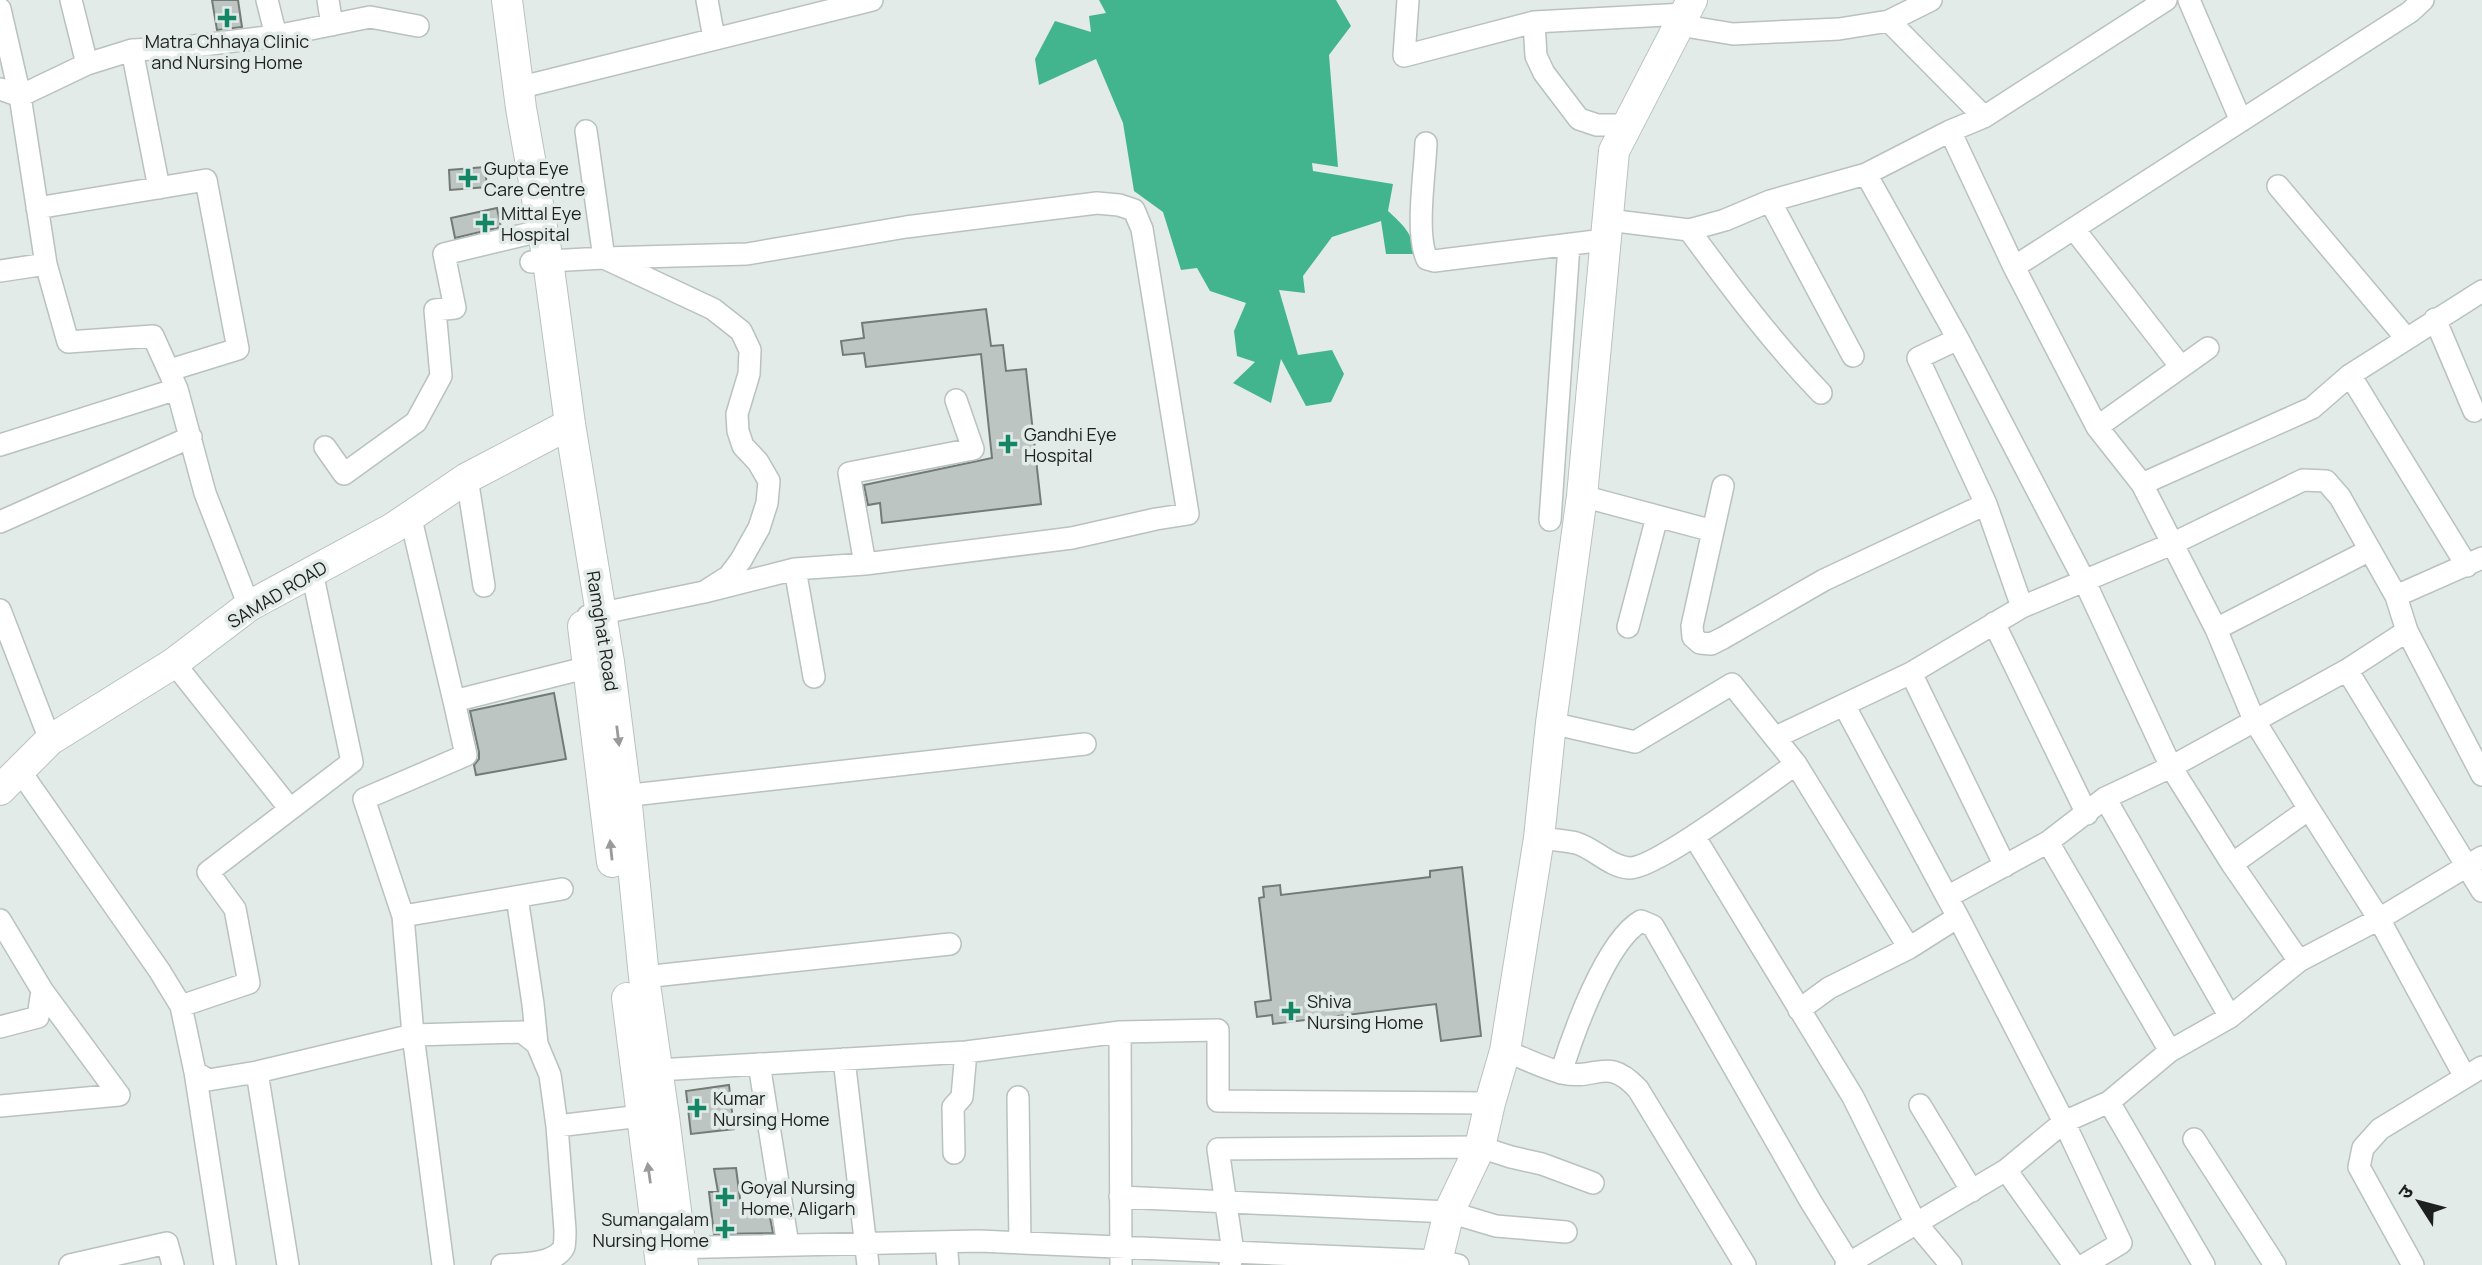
<svg xmlns="http://www.w3.org/2000/svg" width="2482" height="1265" viewBox="0 0 2482 1265" font-family="Manrope,'Noto Sans Devanagari',sans-serif">
<style>
.water{fill:#42b58e}
.building{fill:#bcc5c1;stroke:#737b78;stroke-width:2}
.lines{fill:none;stroke-linecap:round;stroke-linejoin:round}
.street-casing{stroke:#b9c2be;stroke-width:24}
.secondary-casing{stroke:#b9c2be;stroke-width:32}
.street{stroke:#fff;stroke-width:21}
.secondary{stroke:#fff;stroke-width:30}
.oneway{fill:#999b9a}
.poi-dot{fill:#158665;stroke:#e2ebe7;stroke-width:2.5}
.labels{text-anchor:middle;dominant-baseline:central;stroke-width:7;stroke-linejoin:round;paint-order:stroke}
.poi-label{font-size:18px;fill:#1d201f;stroke:#e2ebe7;text-anchor:start}
.street-label{font-size:18px;fill:#1d201f;stroke:#e2ebe7}
</style>
<rect width="100%" height="100%" fill="#e2ebe7"/>
<path class="water" d="M1099,0H1336L1351,26L1329,55L1338,167L1312,163L1313,171L1393,184L1388,211C1403,225 1413,233 1414,254H1386L1381,221L1332,237L1303,276L1305,293L1279,290L1298,355L1332,350L1344,374L1331,402L1306,406L1281,359L1271,403L1233,383L1255,362L1237,356L1234,331L1246,303L1210,291L1197,268L1181,270L1163,212L1134,191L1123,123L1096,59L1039,85L1035,59L1055,21L1091,32L1089,16L1106,13Z"/>
<path class="building" d="M212,0H238L242,27L217,30Z
M485,167L487,187L450,190L449,170Z
M497,208L501,227L455,238L451,218Z
M986,309L991,346L1003,345L1006,371L1026,369L1041,504L882,523L880,503L868,505L864,485L992,458L981,354L866,367L864,353L843,355L841,341L864,338L862,323Z
M554,693L566,759L476,775L474,765L479,759V752L470,711Z
M1462,867L1481,1036L1441,1041L1436,1004L1273,1024L1272,1015L1257,1017L1255,1002L1271,1000L1259,898L1264,897L1263,887L1280,885L1281,895L1430,877V871Z
M729,1085L734,1129L691,1134L686,1091Z
M736,1168L742,1214L769,1212L773,1233L714,1234L709,1192H718L714,1169Z"/>
<g class="lines">
<defs>
<path id="street" d="M71,0L87,64L132,50L178,48L276,36L370,17L418,26
M267,0L276,36
M328,0L332,25
M707,0L714,38
M1408,0L1404,56L1534,22L1685,14
M2189,0L2241,121
M0,9L20,96L87,64
M1889,21L1931,0
M1534,22L1536,56L1544,73L1579,119L1597,125H1627
M1679,25L1733,34L1839,29L1889,21L1984,117
M132,50L159,188
M518,88L872,0
M0,89L20,96L46,264
M586,131L604,258L747,254L906,227L1097,203L1119,205L1134,210L1142,229L1188,514L1156,519L1072,538L865,564L795,569L704,592
M1950,131L2014,267
M1426,143C1425,173 1415,234 1427,259L1434,261L1604,240
M1866,174L1958,339L2084,580L2171,767L2232,864L2299,961
M2278,186L2406,338
M1770,201L1853,356
M37,208L206,180L238,349L170,370
M1608,220L1689,230L1725,220L1770,201L1866,174L1950,131L1984,117L2166,0
M2074,229L2181,367
M1689,230C1731,287 1772,342 1821,393
M531,262L604,258L713,309L741,331L750,350L749,374L737,414L738,431L743,446L758,462L769,481L767,503L759,528L741,560L729,576L704,592L588,616
M0,271L46,264L68,342L153,336L177,389L0,445
M2435,319L2474,411
M1958,339L1918,358L1986,504L2022,607
M2350,375L2467,566
M177,389L205,493L249,606
M2097,427L2208,348
M325,447L344,474L416,422L441,376L435,310L455,308L444,254L527,234
M467,478L484,586
M2142,484L2312,408L2350,375L2482,291
M1723,486L1692,626L1693,637L1700,643L1711,644L1723,638L1824,580L1986,504
M1582,496L1713,531
M410,515L454,701
M1550,520L1569,245
M0,522L191,437
M865,564L849,473L973,449L956,400
M795,569L814,677
M2396,596L2482,558
M0,610L50,740
M1994,623L2087,814
M1628,627L1657,517
M2216,629L2142,484L2097,427L2014,267L2410,12L2423,0
M174,663L290,809
M2347,670L2482,891
M1911,673L2005,866
M1844,705L1947,897
M1551,723L1635,742L1732,684L1796,764L1909,948
M1776,737L1911,673L2022,607L2174,543L2303,480L2326,481L2340,497L2396,596L2407,631L2482,775
M20,771L159,970L181,1006L195,1072L208,1080L257,1072L413,1035L522,1032L537,1044L550,1075L557,1126L641,1116
M614,797L1085,744
M2105,798L2230,1017
M2309,809L2254,720L2216,629L2370,550
M1694,836L1853,1097L1915,1222L1951,1265
M1539,838C1551,840 1564,840 1576,843C1594,848 1610,867 1629,868C1656,869 1769,783 1796,764
M2048,842L2170,1051
M2232,864L2309,809L2379,919L2465,1077
M517,897L533,1004L537,1044
M403,916L562,889
M1958,917L2064,1122L2121,1243L2084,1265
M0,920L42,990L119,1095
M644,977L950,944
M181,1006L249,983L235,909L208,872L352,762L312,572
M1799,1010L1829,988L1909,948L1958,917L1947,897L2048,842L2105,798L2171,767L2347,670L2407,631
M0,1027L38,1017L42,990
M1120,1032L1121,1265
M1505,1051C1524,1058 1543,1068 1562,1073C1598,1081 1606,1055 1638,1089L1745,1265
M844,1059L868,1265
M759,1064L788,1245
M658,1070L966,1052L1120,1032L1218,1030V1101L1490,1103
M195,1072L225,1265
M257,1072L288,1265
M1561,1073C1573,1034 1606,941 1641,921L1653,926L1811,1202L1849,1263
M1018,1097L1020,1243
M2109,1102L2204,1265
M1920,1105L1972,1191
M0,1106L119,1095
M2194,1139L2275,1265
M954,1153L953,1107L962,1097L966,1052
M2006,1170L2074,1265
M1120,1197L1449,1212L1496,1226L1566,1232
M946,1242L948,1265
M667,1248L979,1241L1437,1261L1458,1265
M70,1265L167,1243L173,1265
M443,1265L413,1035L403,916L364,799L466,755L454,701L589,667
M502,1265C520,1264 555,1265 564,1247C565,1242 565,1235 565,1230L557,1126
M1230,1265L1233,1252L1218,1149L1480,1147L1511,1157L1542,1164L1593,1183
M1846,1265L2006,1170L2064,1122L2109,1102L2170,1051L2230,1017L2299,961L2379,919L2482,857
M2413,1265L2359,1167L2363,1148L2380,1129L2482,1067"/>
<path id="secondary" d="M507,0L521,108L548,261L570,424L609,662L626,795L644,977L664,1117L683,1265
M583,626L612,862
M0,790L50,740L174,663L249,606L393,528L467,478L570,424
M627,998L661,1265
M1436,1265L1449,1212L1480,1147L1490,1103L1505,1051L1539,838L1551,723L1582,496L1614,151L1692,0"/>
</defs>
<use href="#street" class="street-casing"/>
<use href="#secondary" class="secondary-casing"/>
<use href="#street" class="street"/>
<use href="#secondary" class="secondary"/>
</g>
<defs><path id="oneway-solid" d="M-6-.8H1V-3.2L6.5 0L1 3.2V.8H-6Z" transform="scale(1.75)"/></defs>
<g class="oneway">
<use href="#oneway-solid" transform="translate(618 736) rotate(83)"/>
<use href="#oneway-solid" transform="translate(611 850) rotate(-96)"/>
<use href="#oneway-solid" transform="translate(649 1173) rotate(-98)"/>
</g>
<g class="poi-dot">
<path d="M223.5 7.5h7v7h7v7h-7v7h-7v-7h-7v-7h7z"/>
<path d="M464.5 167.5h7v7h7v7h-7v7h-7v-7h-7v-7h7z"/>
<path d="M481.5 212.5h7v7h7v7h-7v7h-7v-7h-7v-7h7z"/>
<path d="M1004.5 433.5h7v7h7v7h-7v7h-7v-7h-7v-7h7z"/>
<path d="M1287.5 1000.5h7v7h7v7h-7v7h-7v-7h-7v-7h7z"/>
<path d="M693.5 1097.5h7v7h7v7h-7v7h-7v-7h-7v-7h7z"/>
<path d="M721.5 1186.5h7v7h7v7h-7v7h-7v-7h-7v-7h7z"/>
<path d="M721.5 1218.5h7v7h7v7h-7v7h-7v-7h-7v-7h7z"/>
</g>
<g class="labels">
<g class="poi-label">
<text x="227" y="41" text-anchor="middle">Matra Chhaya Clinic<tspan x="227" dy="21">and Nursing Home</tspan></text>
<text x="484" y="168">Gupta Eye<tspan x="484" dy="21">Care Centre</tspan></text>
<text x="501" y="213">Mittal Eye<tspan x="501" dy="21">Hospital</tspan></text>
<text x="1024" y="434">Gandhi Eye<tspan x="1024" dy="21">Hospital</tspan></text>
<text x="1307" y="1001">Shiva<tspan x="1307" dy="21">Nursing Home</tspan></text>
<text x="713" y="1098">Kumar<tspan x="713" dy="21">Nursing Home</tspan></text>
<text x="741" y="1187">Goyal Nursing<tspan x="741" dy="21">Home, Aligarh</tspan></text>
<text x="709" y="1219" text-anchor="end">Sumangalam<tspan x="709" dy="21">Nursing Home</tspan></text>
</g>
<g class="street-label">
<text transform="translate(277 594) rotate(-31)">SAMAD ROAD</text>
<text transform="translate(603 631) rotate(81)">Ramghat Road</text>
</g>
</g>
<g transform="translate(2419 1202) rotate(306)" stroke="#e2ebe7" stroke-width="5" paint-order="stroke">
<path d="M0-5L12 26L0 18L-12 26Z" fill="#1d201f"/>
<text y="-10" font-size="19" font-weight="bold" text-anchor="middle" fill="#1d201f">उ</text>
</g>
</svg>
